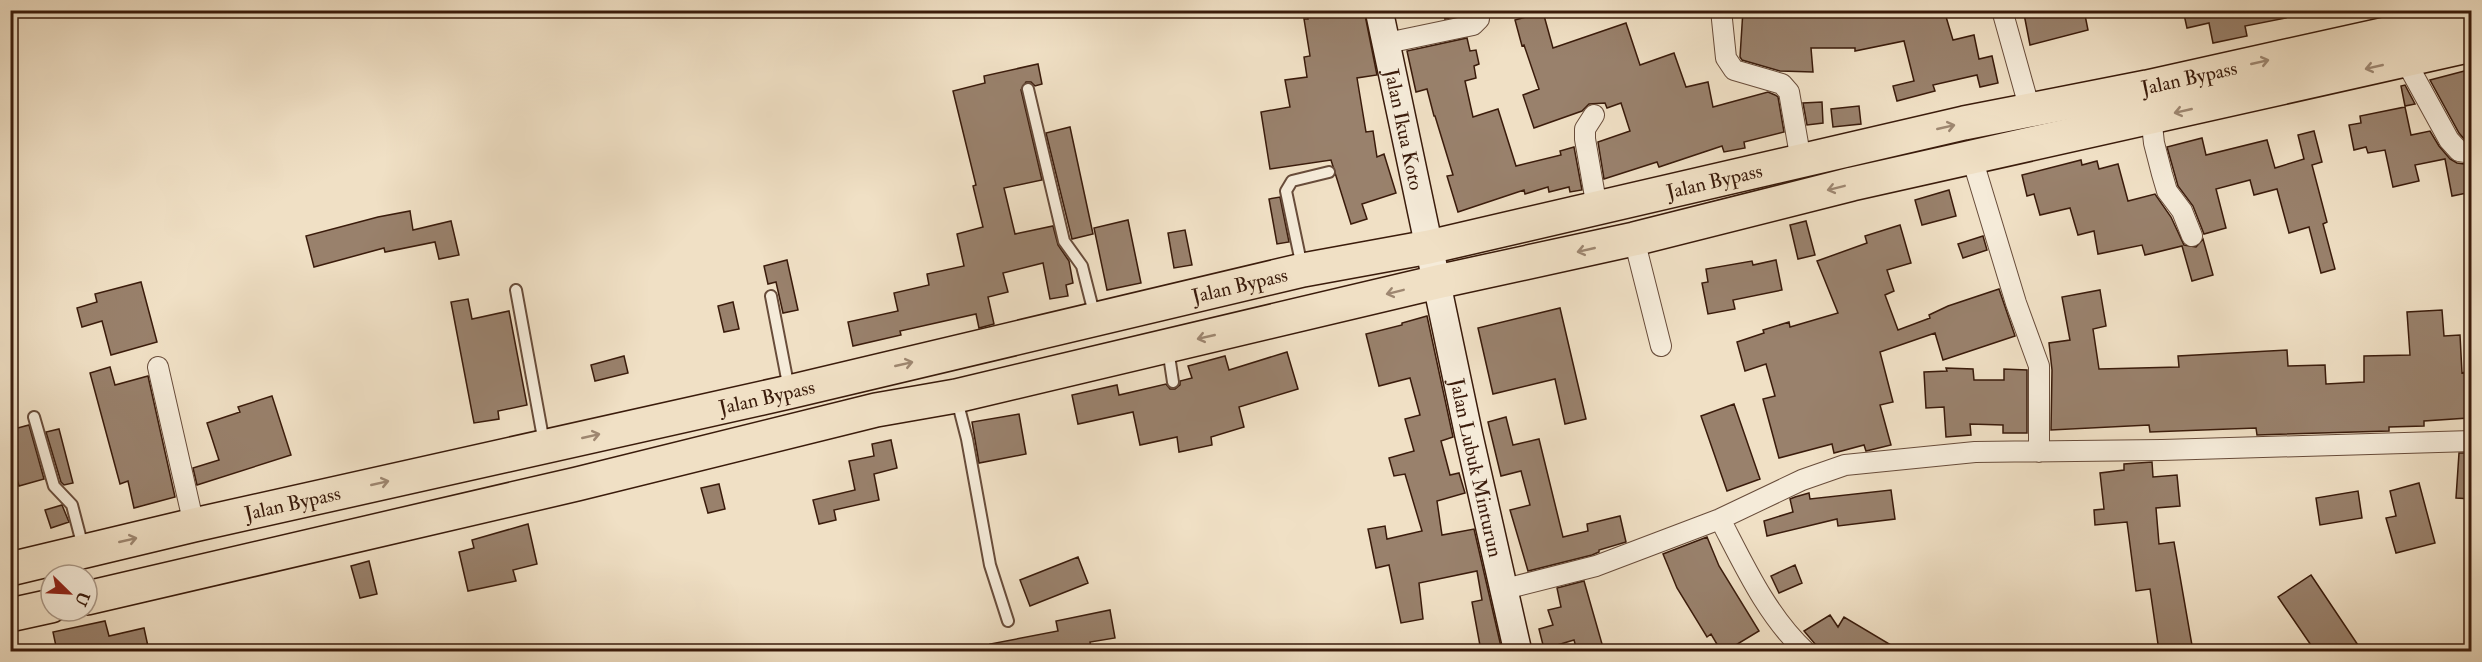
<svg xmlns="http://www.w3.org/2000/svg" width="2482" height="662" viewBox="0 0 2482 662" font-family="'IM FELL Double Pica',serif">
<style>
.building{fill:#99816c;stroke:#3a1b0b;stroke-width:1.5}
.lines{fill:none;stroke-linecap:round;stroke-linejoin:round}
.lane-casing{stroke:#684c3a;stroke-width:14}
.street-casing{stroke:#684c3a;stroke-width:22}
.secondary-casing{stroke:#3a1b0b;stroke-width:30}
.highway-casing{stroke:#3a1b0b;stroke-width:36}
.lane{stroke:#f5ebd9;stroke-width:10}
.street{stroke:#f5ebd9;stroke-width:20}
.secondary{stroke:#f5ebd9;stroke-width:27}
.highway{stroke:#f0e0c5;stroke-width:33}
.oneway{stroke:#9e8771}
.labels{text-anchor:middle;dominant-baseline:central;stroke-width:6;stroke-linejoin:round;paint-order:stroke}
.street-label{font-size:20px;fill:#3a1b0b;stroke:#f5ebd9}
</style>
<rect width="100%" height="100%" fill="#f0e0c5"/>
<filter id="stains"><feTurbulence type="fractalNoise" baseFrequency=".00333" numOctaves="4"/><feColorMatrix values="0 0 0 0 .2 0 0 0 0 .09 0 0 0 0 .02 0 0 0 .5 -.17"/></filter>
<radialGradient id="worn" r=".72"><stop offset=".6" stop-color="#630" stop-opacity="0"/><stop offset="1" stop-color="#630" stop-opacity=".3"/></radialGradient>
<path class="building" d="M1307,10H1364L1377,75L1357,78L1366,132L1373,131L1377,157L1384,154L1396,193L1362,204L1367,219L1351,224L1331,160L1270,169L1261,112L1290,107L1285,80L1307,77L1304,57L1310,56L1304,19H1308Z
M1443,10H1461L1462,15L1445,19Z
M1743,10H1944L1953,40L1974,35L1979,59L1992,56L1998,83L1980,87L1977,75L1933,85L1935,91L1897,101L1893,86L1914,81L1904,41L1855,51V48H1811L1813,72L1780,71L1742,60L1740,57Z
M2041,10H2084L2088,30L2030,45L2024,14Z
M2183,10H2285L2286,18L2245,26L2247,36L2213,43L2209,23L2187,28Z
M1543,12L1553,48L1626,23L1640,65L1674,53L1686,87L1708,82L1713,107L1768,92L1775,95L1778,97L1784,132L1744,142L1745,148L1724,152L1722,146L1659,167L1657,162L1604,179L1598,142L1630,131L1621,103L1607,108L1605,103L1589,104L1582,111L1534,128L1523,95L1539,89L1524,45L1522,46L1515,20Z
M1467,38L1470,51L1476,50L1479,64L1474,66L1476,78L1465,81L1473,117L1498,109L1516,166L1561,155L1560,151L1574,147L1582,190L1570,192L1569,187L1549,192L1548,187L1525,194L1524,190L1458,212L1447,176L1453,175L1435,116H1434L1427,89L1416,92L1407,51Z
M1038,64L1042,84L1035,86L1031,82H1026L1021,90L1042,180L1004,188L1015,234L1053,226L1058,245L1069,261L1073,283L1066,285L1068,296L1050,299L1043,263L1003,273L1008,292L988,297L994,324L979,328L976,314L900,331L901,335L853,346L848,322L898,311L894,293L929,285L927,274L964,266L957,234L983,227L973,186L976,185L953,91L985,83L984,76Z
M2472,69V141L2465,140L2459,133L2430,80Z
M2405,85L2415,104L2405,106L2401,86Z
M1822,102L1823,123L1807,125L1803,103Z
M1859,106L1861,124L1833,127L1831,109Z
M2405,107L2411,135L2430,131L2439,146L2450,159L2457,163L2472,165V192L2452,196L2445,159L2415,165L2419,181L2393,187L2385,150L2368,153L2366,147L2354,150L2349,125L2361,123L2360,116Z
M1070,127L1093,234L1072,239L1046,133Z
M2314,131L2322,162L2312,165L2327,222L2323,224L2335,269L2321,273L2309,227L2289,233L2277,189L2254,195L2250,180L2216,189L2226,228L2204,234L2193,206L2178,186L2167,147L2202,138L2206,155L2267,140L2275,168L2304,159L2298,135Z
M2081,160L2082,165L2097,161L2099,169L2118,164L2128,201L2155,194L2171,217L2184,245L2196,247L2203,239L2213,275L2192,281L2182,246L2145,255L2142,245L2098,254L2094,231L2078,235L2070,208L2040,215L2034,194L2027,196L2022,175Z
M1949,190L1956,216L1922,225L1915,200Z
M1280,197L1289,242L1277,244L1269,199Z
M410,211L413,230L451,221L459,255L439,259L435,242L385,252L384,248L314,267L306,236L378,217Z
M1128,220L1141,283L1107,290L1094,228Z
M1806,221L1815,255L1798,259L1790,225Z
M1900,225L1911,263L1887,270L1894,291L1885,295L1898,330L1930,318L1929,315L1948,306L1999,289L2015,336L1943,360L1935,333L1880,352L1893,402L1880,405L1891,445L1866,451L1864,445L1834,453L1832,444L1779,458L1763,399L1775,396L1766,364L1745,371L1737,342L1764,333L1763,330L1789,322L1790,327L1838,313L1817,261L1867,243L1865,236Z
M1185,230L1192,265L1174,268L1168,233Z
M1983,236L1987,250L1963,258L1958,244Z
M787,260L798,310L783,313L776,282L768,284L764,266Z
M1776,260L1782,290L1733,300L1735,309L1708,314L1702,283L1708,282L1706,269L1752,261L1753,265Z
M141,282L157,342L111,355L102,321L82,327L77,308L97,302L95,294Z
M2100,290L2106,326L2093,329L2099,369L2179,367L2178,356L2287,350L2288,366L2325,365L2326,384L2364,382V356L2410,355L2407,312L2442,310L2444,336L2460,335L2462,373L2465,372L2466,386L2472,385V412H2467L2468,418L2424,421V426L2389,427V431L2257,435L2256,428L2150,432L2149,425L2051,430L2052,370L2049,343L2070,340L2062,297Z
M468,299L472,319L509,311L527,405L498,411L499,419L474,423L451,302Z
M733,302L739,329L724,332L718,306Z
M1560,308L1586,419L1565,424L1555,379L1493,394L1478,328Z
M1427,316L1453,437L1441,441L1450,475L1459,473L1465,493L1437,501L1442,535L1474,529L1502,651H1481L1472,602L1482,600L1477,571L1419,583L1423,619L1401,623L1389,565L1376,568L1368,529L1385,526L1387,539L1422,531L1405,474L1394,476L1389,458L1414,451L1405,419L1420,415L1410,378L1379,386L1366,334L1402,325V323Z
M1287,352L1298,389L1239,407L1244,427L1211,437L1212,445L1179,452L1177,437L1140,445L1133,412L1078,424L1072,395L1117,385L1119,395L1166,384L1170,389H1175L1180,385V381L1192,378L1188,366L1225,356L1229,370Z
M624,356L628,373L595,381L591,365Z
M110,367L115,385L148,376L175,497L134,508L128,481L120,484L90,373Z
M1946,368L1973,369L1974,380H2004V369L2027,370V433H2003V425L1970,424L1971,435L1946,437L1944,407L1926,408L1924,372L1947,371Z
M272,396L291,455L197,485L193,468L219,460L207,423L240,412L238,407Z
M1734,404L1760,479L1727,491L1701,416Z
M1019,414L1026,454L979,463L972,422Z
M1506,417L1513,445L1539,439L1563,537L1588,531L1587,524L1620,516L1626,542L1599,550V552L1592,555L1528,571L1510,510L1530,505L1521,471L1501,476L1488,422Z
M29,425L44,479L19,486L10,454V430Z
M59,429L73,483L64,485L61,482L46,432Z
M891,440L897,468L874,474L879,500L834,510L836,520L819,524L813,500L855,490L849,461L874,456L872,444Z
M2459,453H2472V499L2456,498Z
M2152,462L2153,477L2177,475L2180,506L2156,508L2159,544L2174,542L2193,651H2159L2150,589L2136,591L2127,522L2095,525L2094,510L2104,509L2100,473L2124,470V464Z
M2419,483L2435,543L2396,553L2386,518L2396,516L2390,491Z
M719,484L725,509L708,513L701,488Z
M1891,490L1895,519L1838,526L1837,519L1767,536L1764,521L1793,512L1790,499L1795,497L1809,493L1810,499Z
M2358,491L2362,518L2320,525L2316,498Z
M62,505L69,522L51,528L45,510Z
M528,524L537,564L513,570L516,581L468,591L459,552L474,548L472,540Z
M1707,537L1719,566L1759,631L1726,651H1721L1711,634L1707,637L1677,588L1663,554Z
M1078,557L1088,583L1030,606L1020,580Z
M369,561L377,594L360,598L351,566Z
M1795,565L1802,583L1779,593L1771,576Z
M2311,575L2362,651H2315L2278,597Z
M1584,581L1604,651H1577L1574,640L1544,649L1539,629L1553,625L1548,610L1561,607L1557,588Z
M1110,610L1115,638L1090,642L1092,651H991L990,644L1058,631L1056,621Z
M1830,615L1838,627L1844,617L1901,651H1827L1815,644L1804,631Z
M105,621L109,636L144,628L149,651H57L53,632Z"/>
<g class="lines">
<defs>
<path id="lane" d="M1028,89L1064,241L1082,266L1095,317
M1302,267L1286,191L1292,181L1329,172
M516,290L544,443
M771,296L789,389
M1168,349L1173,382
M957,400L967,439L990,565L1008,621
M34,417L54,486L72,505L83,547"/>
<path id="street" d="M1721,10L1726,58L1734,70L1782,84L1789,92L1801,161
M2002,10L2030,110
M1387,43L1473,25L1479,19V10
M2405,60L2449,140L2459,151L2472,153
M2150,107L2154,143L2162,174L2167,191L2182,211L2192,236
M1594,115L1585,129V139L1597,208
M1972,158L2016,303L2039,366V452
M1634,239L1661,346
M158,367L194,525
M1720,519C1744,565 1767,616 1806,652
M1505,589L1596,566L1720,519L1802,480L1845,465L1975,452L2162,450L2472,441"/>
<g id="secondary">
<path id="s1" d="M1379,10L1469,436L1518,652"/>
</g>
<g id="highway">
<path id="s2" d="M10,569L194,525L789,392L1303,270L1429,247L1964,123L2147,87L2472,15"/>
<path d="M87,598L577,484L876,410L956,396L1437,282L1634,239L1852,184L2472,45"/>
<path d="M10,615L51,606"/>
</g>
</defs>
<use href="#lane" class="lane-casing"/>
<use href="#street" class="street-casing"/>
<use href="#secondary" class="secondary-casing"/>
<use href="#highway" class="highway-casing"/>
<use href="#lane" class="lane"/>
<use href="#street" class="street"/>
<use href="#secondary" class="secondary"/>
<use href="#highway" class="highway"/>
</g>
<defs><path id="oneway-shaft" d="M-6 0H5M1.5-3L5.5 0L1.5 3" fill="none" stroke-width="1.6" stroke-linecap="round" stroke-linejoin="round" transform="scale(1.5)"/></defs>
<g class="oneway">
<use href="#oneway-shaft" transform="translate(2260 62) rotate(-13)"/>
<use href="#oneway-shaft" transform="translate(2374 67) rotate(167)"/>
<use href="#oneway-shaft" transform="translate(2183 111) rotate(167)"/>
<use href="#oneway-shaft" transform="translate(1946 127) rotate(-13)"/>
<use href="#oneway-shaft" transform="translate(1836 188) rotate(166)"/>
<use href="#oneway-shaft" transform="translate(1586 250) rotate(167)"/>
<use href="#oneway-shaft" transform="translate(1395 292) rotate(166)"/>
<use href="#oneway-shaft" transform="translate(1206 337) rotate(167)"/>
<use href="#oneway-shaft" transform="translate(904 364) rotate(-13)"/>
<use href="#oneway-shaft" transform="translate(591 436) rotate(-13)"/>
<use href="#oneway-shaft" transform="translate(380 483) rotate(-13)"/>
<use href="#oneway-shaft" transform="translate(128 540) rotate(-13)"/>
</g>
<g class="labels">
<g class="street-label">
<text stroke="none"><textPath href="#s2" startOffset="2234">Jalan Bypass</textPath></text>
<text stroke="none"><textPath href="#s1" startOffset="122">Jalan Ikua Koto</textPath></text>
<text stroke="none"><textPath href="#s2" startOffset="1748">Jalan Bypass</textPath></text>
<text stroke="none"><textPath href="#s2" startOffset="1262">Jalan Bypass</textPath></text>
<text stroke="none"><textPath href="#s2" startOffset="776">Jalan Bypass</textPath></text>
<text stroke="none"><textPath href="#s1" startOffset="468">Jalan Lubuk Minturun</textPath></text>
<text stroke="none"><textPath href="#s2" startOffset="290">Jalan Bypass</textPath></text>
</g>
</g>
<rect width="2482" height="662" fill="none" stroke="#f0e0c5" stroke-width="36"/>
<rect x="12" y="12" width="2458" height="638" fill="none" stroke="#3a1b0b" stroke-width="3"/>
<rect x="18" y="18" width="2446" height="626" fill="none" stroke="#3a1b0b" stroke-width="1.5"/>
<g transform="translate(69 593) rotate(114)"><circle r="28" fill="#f5ebd9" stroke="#aa9887" stroke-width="1.5"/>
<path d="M0-4.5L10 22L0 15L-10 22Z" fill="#8f2418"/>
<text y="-9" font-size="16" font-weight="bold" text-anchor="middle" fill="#3a1b0b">U</text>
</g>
<rect width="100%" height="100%" filter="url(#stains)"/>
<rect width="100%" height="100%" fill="url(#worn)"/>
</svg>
